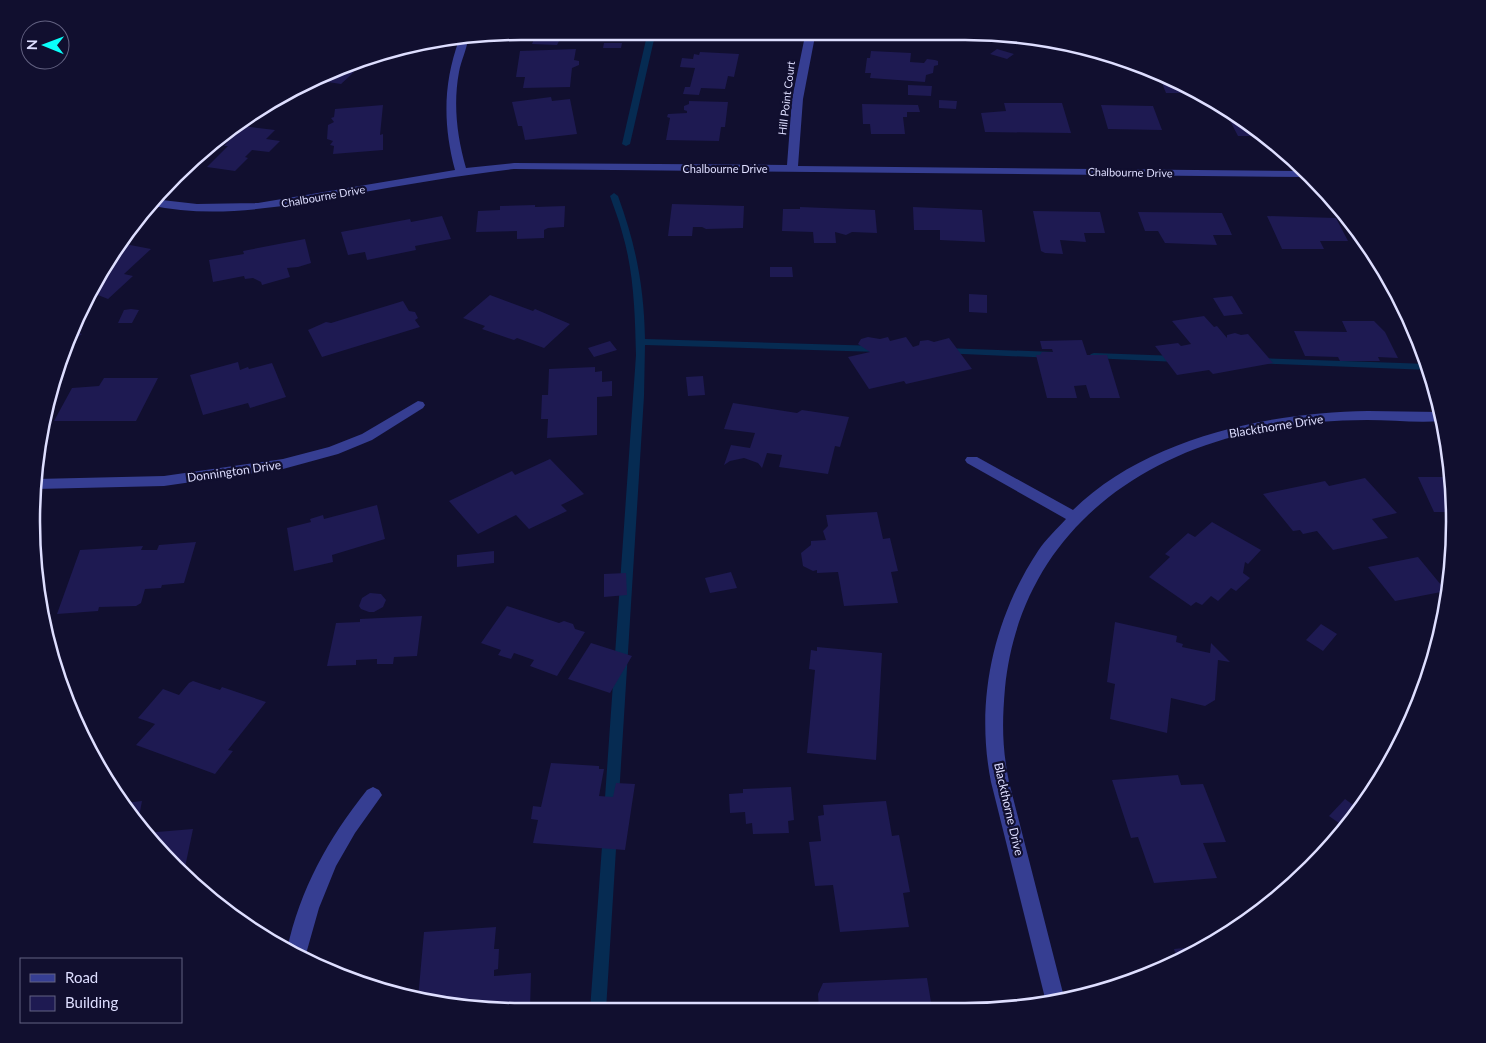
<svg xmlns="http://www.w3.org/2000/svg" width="1486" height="1043" viewBox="0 0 1486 1043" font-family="Lato,sans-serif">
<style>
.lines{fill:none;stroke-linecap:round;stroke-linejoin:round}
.stream{fill:#062b52;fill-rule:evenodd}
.building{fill:#1e1a52}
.street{fill:#363e92;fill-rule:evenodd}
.labels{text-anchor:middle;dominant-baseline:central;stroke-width:4.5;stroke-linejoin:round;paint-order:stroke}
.far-street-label{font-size:11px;fill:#dedeff;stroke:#110f2f}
.street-label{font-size:12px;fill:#dedeff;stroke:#110f2f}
.rim{fill:none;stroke:#dedeff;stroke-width:2.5}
</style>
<rect width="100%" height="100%" fill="#110f2f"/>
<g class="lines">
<path class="stream" d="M648,31H656L630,144L626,146L622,144Z
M614,193L618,196C636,245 644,287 645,339L880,346L885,349L880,352L645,345L644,396L618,812L616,816L611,818L606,816L604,812L636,355C635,314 634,272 622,232C619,220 614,208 610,196Z
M944,348L1055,352L1060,355L1055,358L941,353L939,351L941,349Z
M1094,353L1178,356L1183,359L1178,362L1091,358L1089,356L1091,354Z
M1256,358L1429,364L1430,370L1252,363L1251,361Z
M610,827L615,829L617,833L606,1010H590L603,833L605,829Z"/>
</g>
<path class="building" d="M528,31H588L586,36L562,35L557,45L532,44L535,37L526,36Z
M717,31H751L750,34H746L743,41L714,39Z
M877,31H909L902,38Z
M604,43H622L621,48H603Z
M576,49L574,60L579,61V65L572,68L570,87L523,88L525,77H516L520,51Z
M997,49L1014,54L1007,59L990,54Z
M871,51L911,53L910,62L924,63L927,59L935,60L938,61V65L934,66L933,73L926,75L925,82L870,78L871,73H865L867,58H870Z
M700,52L739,54L734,77L728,76L725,89L701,88L699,95L683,94L685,87H690L695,68L680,67L682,58L693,59L694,54L699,55Z
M344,71L354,72L341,84L321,81Z
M1162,83H1177L1181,93H1166Z
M908,85L932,86L931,96L908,95Z
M551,97L552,101L570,99L577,134L525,140L522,126H518L512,102Z
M939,100L957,101L956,109L939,108Z
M689,101L728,102L725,127H721L719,141L666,140L670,118L667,117L668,114L687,113V111L684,110V106L689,104Z
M1004,103H1062L1071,133L985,132L981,113L1006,111Z
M862,104L918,105L920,112H907V117H903L905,134H871L870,124H863Z
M383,105L380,135L383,134V150L333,154L334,146L330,145L333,141L327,139L328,125L334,122L331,118L334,117L335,109Z
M1101,105L1153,106L1162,130L1108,129Z
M1226,113H1230L1257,136H1238Z
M243,126L275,130L266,139L280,141L269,152L252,150L245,157L248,158L235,171L207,167L228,146H224Z
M672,204L744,206L743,228L706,229L702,227H693L692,236H668Z
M535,205V207L565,206L564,227L548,228L544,230V238L517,239V231L476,232L478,211L500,210V206Z
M800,207L875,210L877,233L852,232L846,235L835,232L836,243H814L813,232L782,231L783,209H800Z
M913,207L982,210L985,242L940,240V230H914Z
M1033,211L1100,212L1105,233H1084L1086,242L1060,240L1063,254L1045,253L1041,251Z
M1138,212L1222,213L1232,235H1213L1217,245L1165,243L1158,231H1145Z
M442,216L451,239L415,246L416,250L367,260L365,252L348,255L341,232L410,219L411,222Z
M1267,216L1336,218L1348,241H1320L1324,249H1282Z
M1345,225H1353L1363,240H1353Z
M305,239L311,263L298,267L287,268L290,277L262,285L261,282L253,278L245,279L244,276L213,282L209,260L244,254L243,251Z
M125,244L151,249L124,274L133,276L108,299L98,295L92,296Z
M770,267H792L793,277H770Z
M969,294L987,295V313L969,312Z
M490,295L533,311L535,309L570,324L544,348L517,338L514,340L482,329L485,326L463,318Z
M1232,296L1243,314L1224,316L1213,298Z
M403,301L409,311L415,312L418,318L415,320L420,327L322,357L308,330L326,322L331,323Z
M131,309L139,310L132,323H118L124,310Z
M1204,316L1214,327L1217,326L1227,338V335L1235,333L1241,335L1248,334L1273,363L1213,374L1209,370L1177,375L1155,346L1178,343L1181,346L1191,344L1172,321Z
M1342,321H1374L1385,332L1398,358L1378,357L1380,361H1340L1338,357L1305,356L1294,331L1347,332Z
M70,331L82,334L65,346Z
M868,337L880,339L888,337L890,341L906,337L913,347L919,345L920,341L928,340L934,342L949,338L972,369L906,384L904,381L869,389L848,357L870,352L858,344L861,339Z
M1082,340L1087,355H1107L1120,398H1090L1086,385L1074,386L1077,398H1047L1036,355H1040L1042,352H1053L1052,349H1042L1040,341Z
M610,341L617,350L594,357L588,348Z
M238,362L240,370L248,367L249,369L272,363L286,397L250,408L248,403L203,415L190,375Z
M595,367V372L602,371V382L612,381V396L597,397V435L547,438L548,419H541L542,395H548L549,369Z
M703,376L705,395L688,396L686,377Z
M104,378H158L136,421H54L72,388L99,386Z
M733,403L797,413L802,410L849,417L840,447L835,446L828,474L779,467L782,455L767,453L762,468L758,463L744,458L730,461L724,465L731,445L750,448L755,433L724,429Z
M550,459L584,494L561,505L567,511L529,529L516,515L478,534L449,501L512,471L515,475Z
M1444,473H1451L1452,512H1434L1418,477H1446Z
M1365,478L1397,513L1372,519L1388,538L1333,550L1317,531L1303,534L1300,530L1293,531L1263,494L1325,481L1329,486Z
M377,505L385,539L332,555L333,562L294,571L287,528L311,522L310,519L323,515L324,519Z
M877,512L883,539L890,538L898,571L891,572L898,603L844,606L838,572L817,573V570L813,571L803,566L801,553L811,545V541L826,540L823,531L828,526L826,515Z
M1212,522L1261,550L1248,564L1245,562L1243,573L1250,578L1236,591L1231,588L1218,601L1211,596L1202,605L1196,602L1191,606L1149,577L1170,557L1165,554L1188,533L1195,537Z
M196,542L184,583L162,585L161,588L145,589L141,603L136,606L99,607L98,611L57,614L80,550L143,546L141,550H157L159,545Z
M494,551V563L457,567V555Z
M1418,557L1446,591L1395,601L1368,567Z
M731,572L737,588L710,593L705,578Z
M626,573L627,595L604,597V574Z
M370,593L381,594L386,600L383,607L374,612H369L361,609L359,606L362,598Z
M507,606L559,623L564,621L573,624L575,629L585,632L557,676L530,666L534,660L514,653L511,659L498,655L501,650L481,643Z
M422,616L417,656L394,657L393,664H377V659L356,660V665L327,666L336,623L360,622V619Z
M1115,622L1177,636L1176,642L1183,644L1182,647L1210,653L1211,643L1230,662L1218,660L1215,700L1205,706L1171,698L1167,733L1110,719L1115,684L1107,682Z
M1321,624L1337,634L1323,651L1306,640Z
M591,643L632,656L610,693L568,679Z
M817,647L882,653L876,760L807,753L815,670L809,669L811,650L817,651Z
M193,681L220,690L222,687L266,702L228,750L233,751L215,774L136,745L155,724L138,718L163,689L179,695L189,683Z
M551,763L599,766V769H604L599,796L613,797L616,783L635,784L625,850L533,843L538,820L531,819L533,806L541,807Z
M1178,775L1181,785L1203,784L1226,842L1203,843L1217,878L1154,883L1138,837L1131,838L1112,780Z
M791,787L794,820L788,821L789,833L753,834L752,823L746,824L745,812L730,813L729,794L743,793V789Z
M1345,799L1360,810L1346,828L1329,816Z
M142,801L138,822L125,803Z
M886,801L892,836L899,835L910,892L903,893L909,927L840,932L833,885L815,886L809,842L821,841L818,816L824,815L823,805Z
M193,829L184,872L192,871L190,879L153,845L145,833Z
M496,927L494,949H499L498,969L494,970V976L531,973L530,1009L553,1006V1010L490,1011L418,999L424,932Z
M1203,946L1178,962L1174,949Z
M927,978L932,1008L819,1009L818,994L823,983Z"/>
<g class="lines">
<path class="street" d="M806,31H816L803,99L798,166L1299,171L1307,177L514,169C460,175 406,185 352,194C285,206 217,220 149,205L153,199L197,204L258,203L455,170C443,125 443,84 459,40L468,38C467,49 461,61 459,72C453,104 457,137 466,168L514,163L787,165L792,99Z
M418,401L423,402L425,405L423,408L372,440L338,454L283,469L164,486L36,489V479L164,476L283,459L329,447L362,434Z
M1368,411L1440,412L1442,421C1417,423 1392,420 1367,420C1323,420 1278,425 1236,436C1110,469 1018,556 1005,688C1002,723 1002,747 1009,782L1064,997L1046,1002L991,782C975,702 993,619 1038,551C1046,539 1057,529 1066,519L967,463L965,460L967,457H977L1073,510C1146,438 1270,412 1368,411Z
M373,787L379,790L382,795L355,833L336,866L319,908L304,961L287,950C300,889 328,839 367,790Z"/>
</g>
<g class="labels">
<g class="far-street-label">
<text transform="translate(786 98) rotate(-83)">Hill Point Court</text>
<text x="725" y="168">Chalbourne Drive</text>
<text transform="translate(1130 172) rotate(1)">Chalbourne Drive</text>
<text transform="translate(323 196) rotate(-10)">Chalbourne Drive</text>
</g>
<g class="street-label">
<text transform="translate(1276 426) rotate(-9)">Blackthorne Drive</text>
<text transform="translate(234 471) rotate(-8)">Donnington Drive</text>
<text transform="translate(1009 809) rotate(77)">Blackthorne Drive</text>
</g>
</g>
<path d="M0 0H1486V1043H0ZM521 40H965A481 481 0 0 1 1446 521V522A481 481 0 0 1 965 1003H521A481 481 0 0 1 40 522V521A481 481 0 0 1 521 40Z" fill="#110f2f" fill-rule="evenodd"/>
<path class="rim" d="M521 40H965A481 481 0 0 1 1446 521V522A481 481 0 0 1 965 1003H521A481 481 0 0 1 40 522V521A481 481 0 0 1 521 40Z"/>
<rect x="20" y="958" width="162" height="65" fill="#110f2f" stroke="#636282"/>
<rect x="30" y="974" width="25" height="8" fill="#363e92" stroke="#636282"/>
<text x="65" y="983" font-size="15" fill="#dedeff">Road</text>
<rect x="30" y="996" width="25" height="15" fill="#1e1a52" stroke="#636282"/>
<text x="65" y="1008" font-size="15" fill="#dedeff">Building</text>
<g transform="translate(45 45) rotate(271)"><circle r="24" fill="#110f2f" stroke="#636282"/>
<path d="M0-4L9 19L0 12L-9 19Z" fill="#0afffa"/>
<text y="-8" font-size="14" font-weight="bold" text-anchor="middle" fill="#dedeff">N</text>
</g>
</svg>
